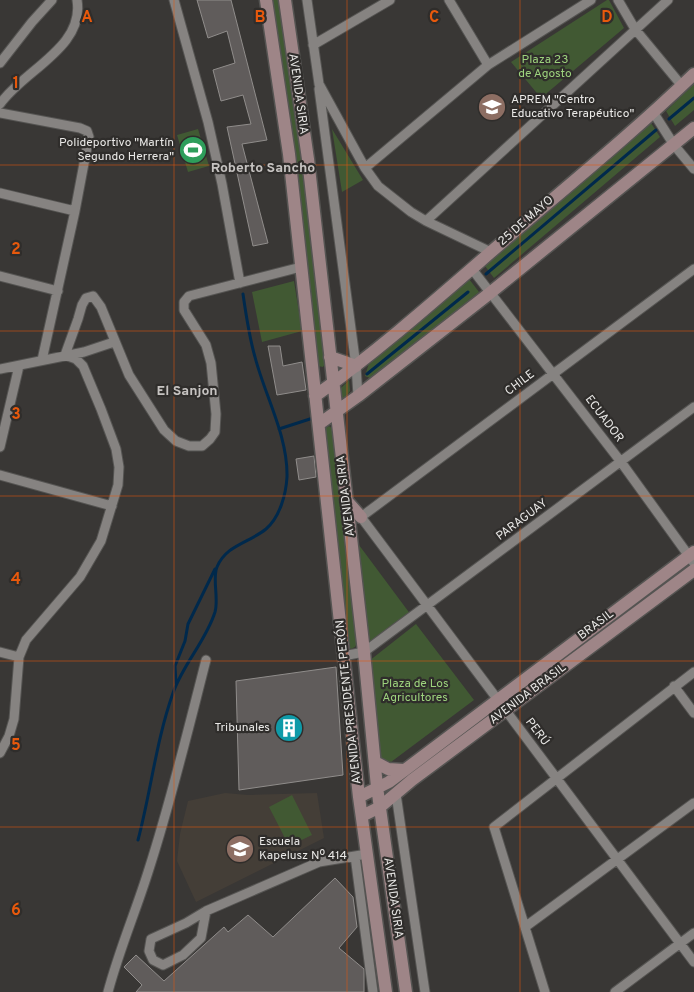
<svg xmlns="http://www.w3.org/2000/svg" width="694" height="992" viewBox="0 0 694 992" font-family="Overpass,sans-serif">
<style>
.built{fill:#443e37}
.green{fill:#415933}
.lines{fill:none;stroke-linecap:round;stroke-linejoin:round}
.stream{stroke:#00294c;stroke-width:3}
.building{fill:#605c5b;stroke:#908d8b}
.street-casing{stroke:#555452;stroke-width:11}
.secondary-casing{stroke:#555452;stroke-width:15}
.street{stroke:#868381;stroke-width:9}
.secondary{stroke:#9e8587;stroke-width:12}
.grid{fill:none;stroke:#e8590c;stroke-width:1;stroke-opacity:0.55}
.labels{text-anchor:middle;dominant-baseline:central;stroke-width:4.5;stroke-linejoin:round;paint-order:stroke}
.park-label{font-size:12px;fill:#9dd37d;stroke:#2f2d2b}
.street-label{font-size:12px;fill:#eae9e7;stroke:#2f2d2b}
.poi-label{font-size:12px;fill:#eae9e7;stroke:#2f2d2b;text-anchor:start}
.neighbourhood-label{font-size:14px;font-weight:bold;fill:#c6c3c1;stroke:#2f2d2b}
.grid-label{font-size:16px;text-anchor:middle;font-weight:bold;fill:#e8590c;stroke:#2f2d2b;stroke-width:4.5;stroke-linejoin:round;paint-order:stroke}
</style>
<rect width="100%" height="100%" fill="#393735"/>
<path class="built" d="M225,793L248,795L317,793L324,838L196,902L177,861L180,834L188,801Z"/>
<path class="green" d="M271,0H280L303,160L325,364L323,367L318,366Z
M607,0H609L624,28L541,98L511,62Z
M694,84V110L675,126L666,111Z
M651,123L660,137L494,278L485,266Z
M198,129L209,166L188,172L177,135Z
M332,129L363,180L342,192Z
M469,279L479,292L372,379L365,376L369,363Z
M294,281L302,331L262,342L252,292Z
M349,380L350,391L342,403L339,390Z
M329,426L333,429L357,643L355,647L351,649L348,646L324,429Z
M356,541L411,615L368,645Z
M416,624L474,700L391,762L380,759L369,661Z
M292,795L312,835L289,846L269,807Z"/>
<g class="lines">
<path class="stream" d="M669,119L694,98
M486,274L656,130
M367,374L468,292
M279,429L313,418
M176,684L175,666L185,641L188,624L215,569
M138,840C151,791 156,741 173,693C183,664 206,641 215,612C219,598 212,579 217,567C226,545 249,543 266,529C280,517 286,494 287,477C288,436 265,396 255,357C249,336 246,315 243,294"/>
</g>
<path class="building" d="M197,0H231L267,140L242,144L268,243L253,246L227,127L251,124L243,95L221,101L213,70L235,63L227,31L208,38Z
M268,346H280L283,366L302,362L306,390L277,395Z
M314,456L316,477L299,480L296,459Z
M336,667L343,775L239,790L236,681Z
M335,878L353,897L357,927L339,948L364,969V992H136L142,985L124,967L136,955L164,981L224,927L228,932L248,915L273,937Z"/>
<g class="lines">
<defs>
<path id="street" d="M174,0L208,122L222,184L240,283
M307,0L319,84L365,168L378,186L411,212L426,221L491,252
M449,0L488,65
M618,0L635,29L682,86
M313,45L390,0
M0,63L32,22L52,0
M319,89L356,366L358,396
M0,104C24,70 85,47 77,0
M653,112L674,145L694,169
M0,113L80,128L87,131L89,137L75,211L42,360
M365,168L488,65L591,0
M0,193L75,211
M426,221L668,0
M472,269L621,462L694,563
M694,269L361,517L694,962
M0,276L58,291
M0,369L84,352L114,342
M0,447L19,366
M0,475L112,506
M0,652L19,657
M343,656L364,652L694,407
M674,686L694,713
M0,753L9,736L14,719L19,657L26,640L80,577L101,541L118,485L119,467L116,449L101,409L83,366L76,359L65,355L78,319L82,305L86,298L93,296L101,307L129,375L164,430L176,441L189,446H202L210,439L215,432L216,414L211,363L206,345L184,310V302L189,296L301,267
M396,794L425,992
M355,856L373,992
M206,911L201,938L183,955L163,965L153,960L149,951L151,939L186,923L206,911L319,862L367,854
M525,927L694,803
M108,992C119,950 136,911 149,869C171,801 188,730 206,660
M545,992L494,827L694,672
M615,992L694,933"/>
<path id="secondary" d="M266,0L289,154L359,797L386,992
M285,0L308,159L364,652L377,787L406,992
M330,357L356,366
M315,396C385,346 449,288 514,232C575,180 637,129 694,74
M319,424L358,396L490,293L694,128
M346,500L361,517
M375,762L388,769L404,770
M359,797L389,782L694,552
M362,816L380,807L412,780L694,570"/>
</defs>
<use href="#street" class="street-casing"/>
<use href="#secondary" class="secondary-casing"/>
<use href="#street" class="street"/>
<use href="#secondary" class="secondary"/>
</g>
<path class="grid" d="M174,0V992M347,0V992M520,0V992M0,165H694M0,331H694M0,496H694M0,661H694M0,827H694"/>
<defs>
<symbol id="school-disc" viewBox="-11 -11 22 22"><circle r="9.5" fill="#8d6e63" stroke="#2f2d2b"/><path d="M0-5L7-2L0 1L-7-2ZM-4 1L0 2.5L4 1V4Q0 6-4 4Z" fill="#fff"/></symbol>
<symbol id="stadium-disc" viewBox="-11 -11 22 22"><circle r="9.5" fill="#2e9e5b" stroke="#2f2d2b"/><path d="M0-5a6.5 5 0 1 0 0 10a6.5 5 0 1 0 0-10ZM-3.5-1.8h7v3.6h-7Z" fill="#fff"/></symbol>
<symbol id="building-disc" viewBox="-11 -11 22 22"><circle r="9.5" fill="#0f9aa8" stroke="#2f2d2b"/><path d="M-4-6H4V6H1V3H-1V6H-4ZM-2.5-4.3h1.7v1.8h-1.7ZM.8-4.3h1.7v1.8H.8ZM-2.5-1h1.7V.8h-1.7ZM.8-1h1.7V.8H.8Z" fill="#fff"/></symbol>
</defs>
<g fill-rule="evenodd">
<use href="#school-disc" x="476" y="91" width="32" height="32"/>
<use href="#stadium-disc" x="177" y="134" width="32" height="32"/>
<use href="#building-disc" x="273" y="712" width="32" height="32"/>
<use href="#school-disc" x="224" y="833" width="32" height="32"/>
</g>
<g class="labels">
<g class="park-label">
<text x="545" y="60">Plaza 23<tspan x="545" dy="14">de Agosto</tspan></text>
<text x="415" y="684">Plaza de Los<tspan x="415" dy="14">Agricultores</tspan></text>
</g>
<g class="street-label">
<text transform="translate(298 94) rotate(82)">AVENIDA SIRIA</text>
<text transform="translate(526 221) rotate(-41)">25 DE MAYO</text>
<text transform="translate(520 383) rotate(-37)">CHILE</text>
<text transform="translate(604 419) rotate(53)">ECUADOR</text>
<text transform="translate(346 496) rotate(-97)">AVENIDA SIRIA</text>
<text transform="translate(522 520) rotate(-37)">PARAGUAY</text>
<text transform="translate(596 625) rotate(-37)">BRASIL</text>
<text transform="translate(528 694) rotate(-37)">AVENIDA BRASIL</text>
<text transform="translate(349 702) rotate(-96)">AVENIDA PRESIDENTE PERÓN</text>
<text transform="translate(537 732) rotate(53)">PERÚ</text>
<text transform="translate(393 898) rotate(82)">AVENIDA SIRIA</text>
</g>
<g class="poi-label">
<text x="511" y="100">APREM "Centro<tspan x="511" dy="14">Educativo Terapéutico"</tspan></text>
<text x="174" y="143" text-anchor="end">Polideportivo "Martín<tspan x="174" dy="14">Segundo Herrera"</tspan></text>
<text x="270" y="728" text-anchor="end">Tribunales</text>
<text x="259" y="842">Escuela<tspan x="259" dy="14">Kapelusz Nº 414</tspan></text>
</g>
<g class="neighbourhood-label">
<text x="263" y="168">Roberto Sancho</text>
<text x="187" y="391">El Sanjon</text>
</g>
</g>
<g class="grid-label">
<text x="87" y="22">A</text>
<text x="260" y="22">B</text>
<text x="434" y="22">C</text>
<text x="607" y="22">D</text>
<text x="16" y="88">1</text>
<text x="16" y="254">2</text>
<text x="16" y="419">3</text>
<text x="16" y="584">4</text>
<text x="16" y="750">5</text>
<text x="16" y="915">6</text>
</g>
</svg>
